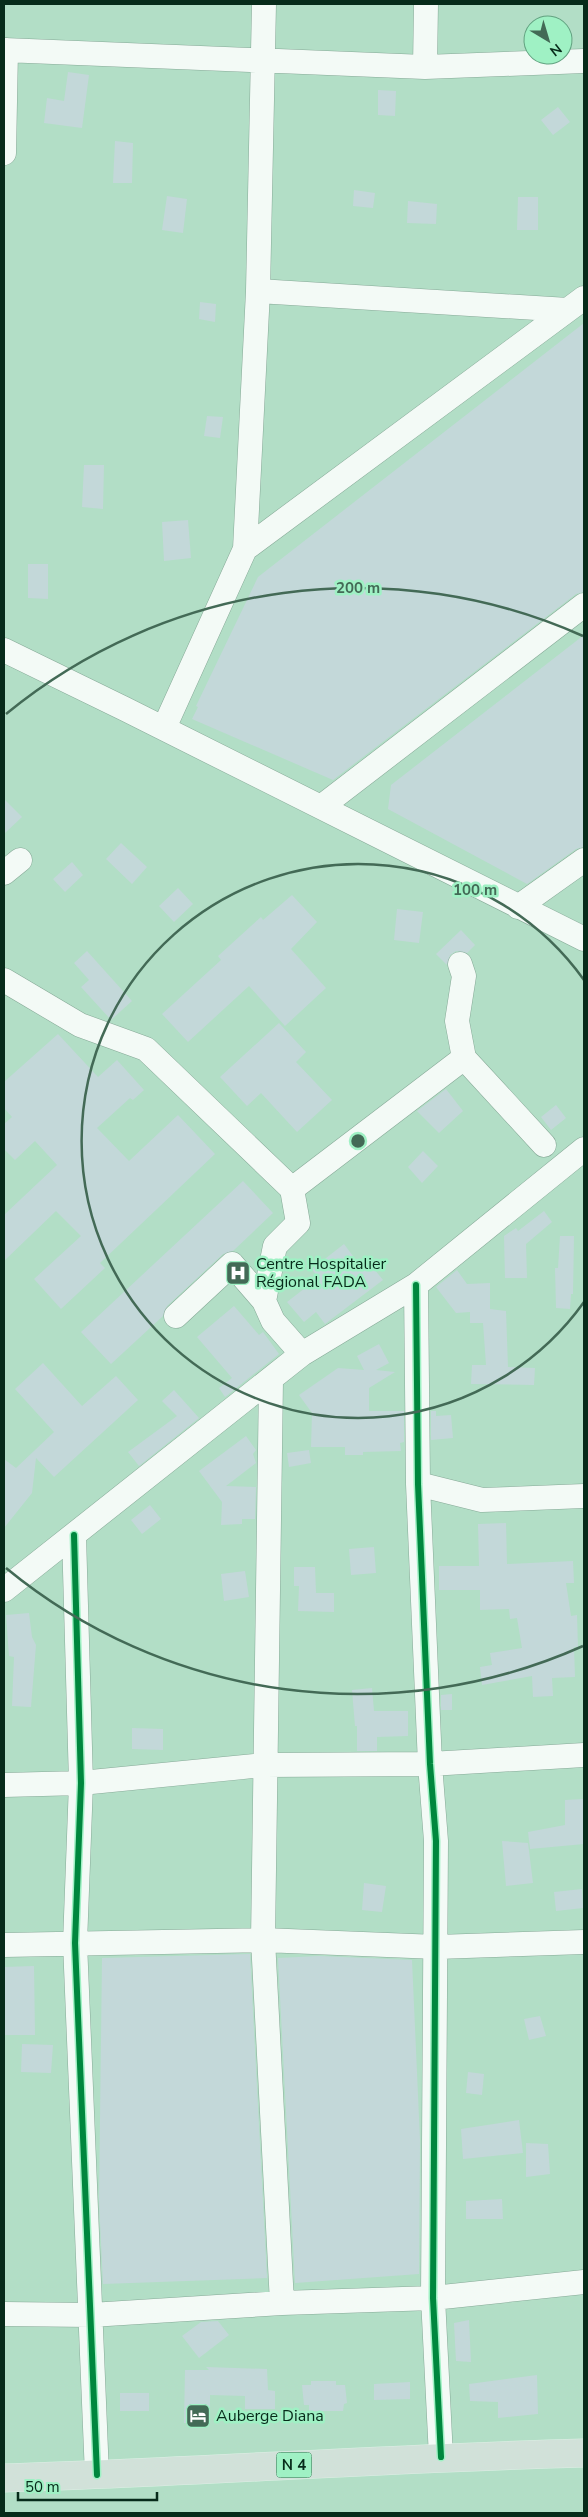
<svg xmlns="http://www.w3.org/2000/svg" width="588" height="2517" viewBox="0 0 588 2517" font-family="'Nunito Sans',sans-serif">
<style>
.building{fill:#c3d8d9}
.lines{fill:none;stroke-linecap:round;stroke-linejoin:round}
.minor-casing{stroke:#86a997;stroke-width:25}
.highway-casing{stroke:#dcf0e5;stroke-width:29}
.minor{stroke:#f3faf6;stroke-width:24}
.highway{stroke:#d1e1d9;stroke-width:28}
.cycleway-casing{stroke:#9ff1c4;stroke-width:9}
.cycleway{stroke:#00873e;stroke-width:6}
.ring{fill:none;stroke:#436a56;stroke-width:2.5}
.labels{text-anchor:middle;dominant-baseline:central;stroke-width:5;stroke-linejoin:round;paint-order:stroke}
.shield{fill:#9ff1c4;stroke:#35664d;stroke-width:1}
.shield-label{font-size:15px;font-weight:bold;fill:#072b1a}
.poi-label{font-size:16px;fill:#072b1a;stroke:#9ff1c4;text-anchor:start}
.centre{fill:#436a56;stroke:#9ff1c4;stroke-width:2.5}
.ring-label{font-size:15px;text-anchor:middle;font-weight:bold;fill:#436a56;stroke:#9ff1c4;stroke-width:5;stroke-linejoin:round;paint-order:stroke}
</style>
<rect width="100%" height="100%" fill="#b2dec6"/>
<path class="building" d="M68,72L89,75L82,128L44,123L47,98L64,101Z
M378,90L396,91L395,116L378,115Z
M558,107L570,122L553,135L541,120Z
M115,141L133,143L132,183H113Z
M354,190L375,193L373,208L353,206Z
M167,196L187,199L183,233L162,230Z
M518,197H538V230H517Z
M408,201L437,204L436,224L407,223Z
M200,302L216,304L215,322L199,319Z
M584,323V592L576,594L333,780L192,719L198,707L196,706L258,577Z
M207,416L223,417L220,438L204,436Z
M84,465H104L103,509L82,507Z
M188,520L191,558L164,561L162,522Z
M28,564H48V599L28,598Z
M584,635V847L576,849L527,884L388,809L391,785Z
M4,799L22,817L4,834Z
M121,843L147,867L132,884L106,859Z
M72,862L83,875L65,892L53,879Z
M178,888L193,904L174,922L159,906Z
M292,895L317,922L291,949L326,988L285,1026L249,986L188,1042L162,1014L221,960L218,956L261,917L263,920Z
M397,909L423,912L419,943L394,940Z
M461,930L475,945L467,953L456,951L450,955L447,965L436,954Z
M87,951L132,1001L111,1020L81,987L89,980L74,963Z
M279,1023L306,1052L296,1062L332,1100L297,1132L261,1093L247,1106L220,1077Z
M58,1034L98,1077L117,1060L144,1090L133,1100L130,1098L97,1128L129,1161L178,1115L215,1154L100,1263L105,1268L61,1309L34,1279L81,1236L56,1211L4,1261V1215L57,1165L35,1141L15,1160L4,1149V1124L12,1117L4,1108V1082Z
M446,1089L463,1111L439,1133L417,1111Z
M556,1105L566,1118L551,1130L541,1117Z
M423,1151L438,1166L422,1183L408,1167Z
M243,1181L273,1213L233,1251L223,1254L167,1306L163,1316L111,1364L81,1332Z
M544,1211L552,1222L526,1244L527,1278H505L504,1236L516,1228L518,1231Z
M560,1236H574L573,1294H571L570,1309L556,1308L555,1268H558Z
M344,1244L359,1264L366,1259L383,1280L325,1324L316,1312L304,1322L287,1302L318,1278L312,1269Z
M457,1270L467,1284L490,1283V1309L506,1311L508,1367L535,1368L534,1385L471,1384L472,1365H486L483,1323H470V1312L456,1313L436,1287Z
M234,1306L259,1335L263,1332L279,1354L225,1397L219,1388L232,1378L197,1337Z
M379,1344L389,1363L376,1370L395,1372L369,1388V1411H404V1442L400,1443L401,1451L363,1452V1455H345V1447H311L312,1413L299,1395L338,1368L364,1370L357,1356Z
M43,1363L82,1406L116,1376L138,1400L54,1477L36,1458L32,1493L4,1528V1459L16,1468L54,1432L15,1389Z
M174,1390L199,1418L139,1466L128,1452L177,1416L162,1401Z
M431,1411H436V1416L451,1415L453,1438L431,1440Z
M246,1436L256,1450L253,1454L256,1463L226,1486L256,1487L255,1519H242V1524L221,1525L222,1502L199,1471Z
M309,1450L311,1463L289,1467L287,1453Z
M150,1505L161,1519L142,1534L131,1520Z
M506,1523L507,1564L573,1561L574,1583H566L571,1616L577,1615L578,1647H574L575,1677L552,1678L553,1696L533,1697L532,1676L482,1685L480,1667L492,1665L490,1653L522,1648L517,1618L510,1619L509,1609L480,1610V1590H439V1566H479L478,1524Z
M374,1547L376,1573L351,1575L349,1549Z
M294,1567H315L316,1593H334V1612L298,1611L299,1586H294Z
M245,1571L249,1597L224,1601L221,1574Z
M29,1613L32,1637L36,1645L31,1707L12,1706L14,1657L9,1656L6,1615Z
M372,1688L374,1711H408V1736L377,1737V1751H357V1726H355L352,1690Z
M452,1694V1710H441V1695Z
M132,1728L163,1729V1750L132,1749Z
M583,1799L584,1844L530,1849L528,1832L565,1825V1800Z
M502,1841L528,1843L533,1883L506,1886Z
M364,1883L386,1886L382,1912L362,1910Z
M582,1889L583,1908L556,1911L554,1892Z
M250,1954L267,2278L103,2284L99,2201L102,1958Z
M319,1956L412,1960L420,2140L419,2274L295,2283L278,1958Z
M34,1966L35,2035H4V1967Z
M540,2016L546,2036L529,2040L524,2019Z
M22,2044L53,2045L51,2073L21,2072Z
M468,2072L484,2074L482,2095L466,2093Z
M519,2120L523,2153L463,2159L461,2129Z
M526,2143L548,2144L550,2174L526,2177Z
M502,2199L503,2219H466V2201Z
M469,2320L471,2362L456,2361L454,2323Z
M218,2321L229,2335L199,2358L182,2336L201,2322Z
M206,2367L267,2369L268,2390L275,2391V2409H245V2396L210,2395V2423H184L185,2370H209Z
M537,2375L538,2414L498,2418V2402L470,2401L469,2384Z
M311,2381H336V2385H345L347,2403L344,2404L343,2411H309V2405H304L302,2385H311Z
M410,2382V2399L374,2400V2384Z
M120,2393H149V2411H120Z"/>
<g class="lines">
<defs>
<path id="minor" d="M4,50L425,67L584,61
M425,67L426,4
M4,153L6,50
M258,291L568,310
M245,549L584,298
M4,650L125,709L584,939
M164,728L245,549L258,291L264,4
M321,807L584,605
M4,873L20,860
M518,907L584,860
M460,964L464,976L457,1021L464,1058L544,1145
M4,980L80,1025L146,1049L292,1189
M416,1285L418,1484L430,1764L436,1841L433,2298L441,2457
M176,1316L232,1264L264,1301
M302,1354L273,1321L264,1301L275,1246L298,1223L292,1189L464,1058
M271,1380L263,1940L282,2303
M418,1484L482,1500L584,1496
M74,1535L81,1783L75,1943L97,2475
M4,1590L302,1354L416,1285L584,1149
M4,1785L81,1783L264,1765L430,1764L584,1755
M4,1945L263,1940L437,1947L584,1942
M4,2314L91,2315L282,2303L433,2298L584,2282"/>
<path id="highway" d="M4,2478C197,2472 391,2458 584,2453"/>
</defs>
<use href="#minor" class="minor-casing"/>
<use href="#highway" class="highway-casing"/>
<use href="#minor" class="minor"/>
<use href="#highway" class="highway"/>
<defs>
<path id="cycleway" d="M416,1285L418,1484L430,1764L436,1841L433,2298L441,2457
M74,1535L81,1783L75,1943L97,2475"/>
</defs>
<use href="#cycleway" class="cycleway-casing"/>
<use href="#cycleway" class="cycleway"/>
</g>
<g class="ring">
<path d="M584 1302A277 277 0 1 1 584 980"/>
<path d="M583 1646A553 553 0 0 1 6 1568M6 714A553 553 0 0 1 583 636"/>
</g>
<defs>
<symbol id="hospital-square" viewBox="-11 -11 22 22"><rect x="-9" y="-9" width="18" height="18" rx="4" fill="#436a56" stroke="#9ff1c4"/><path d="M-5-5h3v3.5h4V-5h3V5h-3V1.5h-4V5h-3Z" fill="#fff"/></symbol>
<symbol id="hotel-square" viewBox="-11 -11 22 22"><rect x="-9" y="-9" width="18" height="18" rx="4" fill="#436a56" stroke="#9ff1c4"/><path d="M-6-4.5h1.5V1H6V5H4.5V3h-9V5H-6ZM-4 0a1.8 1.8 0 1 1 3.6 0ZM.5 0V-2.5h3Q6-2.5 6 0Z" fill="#fff"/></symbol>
</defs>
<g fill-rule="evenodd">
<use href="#hospital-square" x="224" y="1259" width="28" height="28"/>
<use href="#hotel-square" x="184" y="2402" width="28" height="28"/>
</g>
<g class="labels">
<rect class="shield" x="276.5" y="2452.5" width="35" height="25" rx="4"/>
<g class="shield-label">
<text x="294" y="2465">N 4</text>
</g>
<g class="poi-label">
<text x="256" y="1264">Centre Hospitalier<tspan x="256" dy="18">Régional FADA</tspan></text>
<text x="216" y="2416">Auberge Diana</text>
</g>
</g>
<circle cx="358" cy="1141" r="8" class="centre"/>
<g class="ring-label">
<text x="358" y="593">200 m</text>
<text x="475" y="895">100 m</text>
</g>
<rect width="588" height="2517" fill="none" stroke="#072b1a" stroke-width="10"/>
<g transform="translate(548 40) rotate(142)"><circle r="24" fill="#9ff1c4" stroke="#62a280"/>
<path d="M0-4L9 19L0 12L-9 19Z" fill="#436a56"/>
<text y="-8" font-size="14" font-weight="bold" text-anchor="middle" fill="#072b1a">N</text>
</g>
<path d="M18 2492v8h139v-8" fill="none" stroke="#072b1a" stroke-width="2.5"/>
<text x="25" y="2492" font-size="15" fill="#072b1a" stroke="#9ff1c4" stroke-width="4" paint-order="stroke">50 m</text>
</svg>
